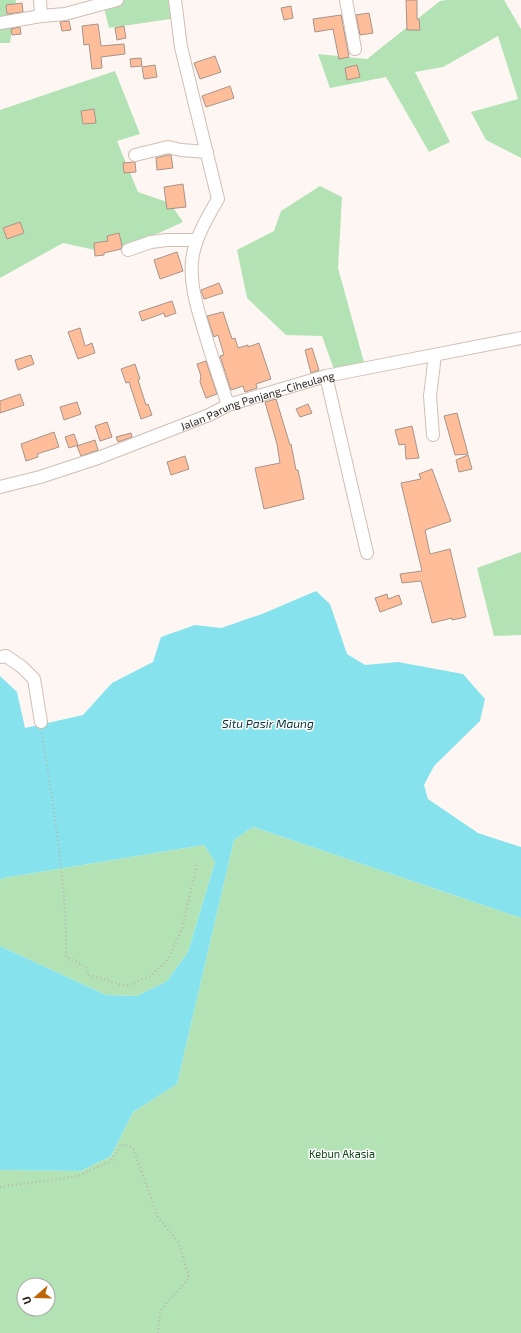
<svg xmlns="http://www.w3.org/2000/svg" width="521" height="1333" viewBox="0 0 521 1333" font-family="'Exo 2',sans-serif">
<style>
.green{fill:#b3e3b4;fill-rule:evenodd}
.water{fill:#86e3ed}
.building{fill:#ffbe99;stroke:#a6948a}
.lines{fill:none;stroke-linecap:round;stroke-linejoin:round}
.minor-casing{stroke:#d1beb4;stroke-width:14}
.path{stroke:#bab2ae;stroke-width:2;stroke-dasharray:1 3;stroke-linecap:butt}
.minor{stroke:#fff;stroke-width:12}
.labels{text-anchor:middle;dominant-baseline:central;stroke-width:3;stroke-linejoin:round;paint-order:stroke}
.street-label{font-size:11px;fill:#2b2420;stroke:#fff}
.park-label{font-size:11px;fill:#0d4617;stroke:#fff}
.water-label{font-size:12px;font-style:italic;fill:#063539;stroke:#fff}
</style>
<rect width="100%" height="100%" fill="#fef6f2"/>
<path class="green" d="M0,0H16L10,43H0Z
M102,0H177V18L109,28Z
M446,0H504L521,29V158L486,140L471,112L518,99L498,36L443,67L415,72L450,142L429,152L386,77L330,88L318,54L367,59L440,1Z
M115,71L140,134L117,141L138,192L170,203L183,222L159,233L104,252L63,243L0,278V110Z
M320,186L342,197L338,268L367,373L337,378L322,336L286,335L247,298L237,250L274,231L281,211Z
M521,552V635L494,636L477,568Z
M253,827L521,918V1333H0V1170L81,1171L111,1156L133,1112L177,1084L234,840ZM24,1285H48V1309H24Z
M204,845L215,862L188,952L167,981L137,996L106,995L0,946V880L3,878Z"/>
<path class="water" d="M316,591L330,604L347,654L365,665L398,662L463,674L485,699L480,721L434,766L424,785L428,799L478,833L521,847V918L253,827L234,840L177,1084L133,1112L111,1156L81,1171L0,1170V946L106,995L137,996L167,981L188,952L215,862L204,845L3,878L0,880V676L17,692L25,728L83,715L112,683L153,662L161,637L195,625L221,628L262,614Z"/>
<path class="building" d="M406,0H417V19H419L420,30H407Z
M22,3L23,12L7,14L6,5Z
M291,6L293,18L284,20L281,8Z
M369,13L373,33L360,35L356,15Z
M341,15L349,57L339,59L333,29L315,32L313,19Z
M69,21L71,30L62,31L60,22Z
M98,24L101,46L124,44L125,54L101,57L102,68L92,69L89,44L84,45L82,26Z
M124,26L126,38L117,40L115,28Z
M20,27L21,34L12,35L11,29Z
M215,56L221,72L200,79L194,63Z
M141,58L142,66L131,67L130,59Z
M155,65L157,77L144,79L142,67Z
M357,65L360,77L347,80L345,68Z
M230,86L234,98L206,107L202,96Z
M94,109L96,123L83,124L81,111Z
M168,155H171L173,168L157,170L156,158Z
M135,162L136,172L124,173L123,163Z
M183,184L186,207L167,209L164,187Z
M20,222L24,233L7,239L3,228Z
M119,233L122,246L121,249L104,253V255L95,256L94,243L108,241L107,236Z
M177,252L183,271L160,279L154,260Z
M219,283L223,293L204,299L201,290Z
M172,301L176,313L165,317L164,313L142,321L139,312Z
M223,312L232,339L235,338L238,348L248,345V347L259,343L271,379L256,384L257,388L245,392L243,386L231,390L220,356L224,355L218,335L214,337L207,316Z
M80,328L85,346L92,343L95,353L78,359L68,332Z
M312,348L319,370L311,373L305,350Z
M31,355L34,364L18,370L15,360Z
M206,361L217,394L206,398L200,382L201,376L197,364Z
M135,364L140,379L138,380L146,405L148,404L152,415L141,419L129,382L126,383L121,369Z
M20,394L24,405L0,413V401Z
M276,399L290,445L291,444L296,470H298L304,499L264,509L255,468L280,463L277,444L265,402Z
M77,402L81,414L64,420L60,407Z
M308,404L312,413L300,417L296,409Z
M457,413L468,454L455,455L444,416Z
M107,422L112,437L100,441L95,426Z
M412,426L419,458L406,459L405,444L399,445L395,430Z
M54,432L59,447L37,454L38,457L26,461L21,444Z
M131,433L132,437L118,442L116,437Z
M74,434L78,445L69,448L65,437Z
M95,440L98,450L81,456L77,446Z
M468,455L472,469L459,472L456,460Z
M185,456L189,469L171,475L167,462Z
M432,469L451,521L425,530L430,554L450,549L466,617L452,620V618L432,623L421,581L402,583L400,574L422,571L401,483L421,479L419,474Z
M387,594L388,599L399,595L402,604L380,612L375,598Z"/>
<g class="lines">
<defs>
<g id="minor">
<path d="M40,0L41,16"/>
<path d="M175,0L181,47L218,199C208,216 197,235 193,254C187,284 201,319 209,347C215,366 222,386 228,405"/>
<path d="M346,0L355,49"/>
<path d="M0,23L41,16L65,14L117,0"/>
<path d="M135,155L168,147L181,150L207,152"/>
<path d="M128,250L151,242L167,240H197"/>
<path d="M326,376L367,553"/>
<path d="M433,435L430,396L435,355"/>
<path id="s1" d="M0,487L40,477L98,458L209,415L228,405L326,376L521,338"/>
<path d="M0,657L6,656L22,667L34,679L41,722"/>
</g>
</defs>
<use href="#minor" class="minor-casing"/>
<path class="path" d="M42,733C53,807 67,882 66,957L86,967L89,975L126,986L149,977L167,961L182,929L197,864
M0,1187L78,1176L111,1161L121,1144L133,1148L158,1217L179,1243L189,1278L160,1311L158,1333"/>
<use href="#minor" class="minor"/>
</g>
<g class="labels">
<g class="street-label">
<text stroke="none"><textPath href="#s1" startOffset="272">Jalan Parung Panjang–Ciheulang</textPath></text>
</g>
<g class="park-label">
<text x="342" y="1153">Kebun Akasia</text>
</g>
<g class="water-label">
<text x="268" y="723">Situ Pasir Maung</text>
</g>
</g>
<g transform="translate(36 1297) rotate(250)"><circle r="19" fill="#ffffff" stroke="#aaa7a6"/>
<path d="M0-3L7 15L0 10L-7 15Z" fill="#be6508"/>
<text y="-6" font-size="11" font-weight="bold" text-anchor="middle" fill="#2b2420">U</text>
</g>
</svg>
